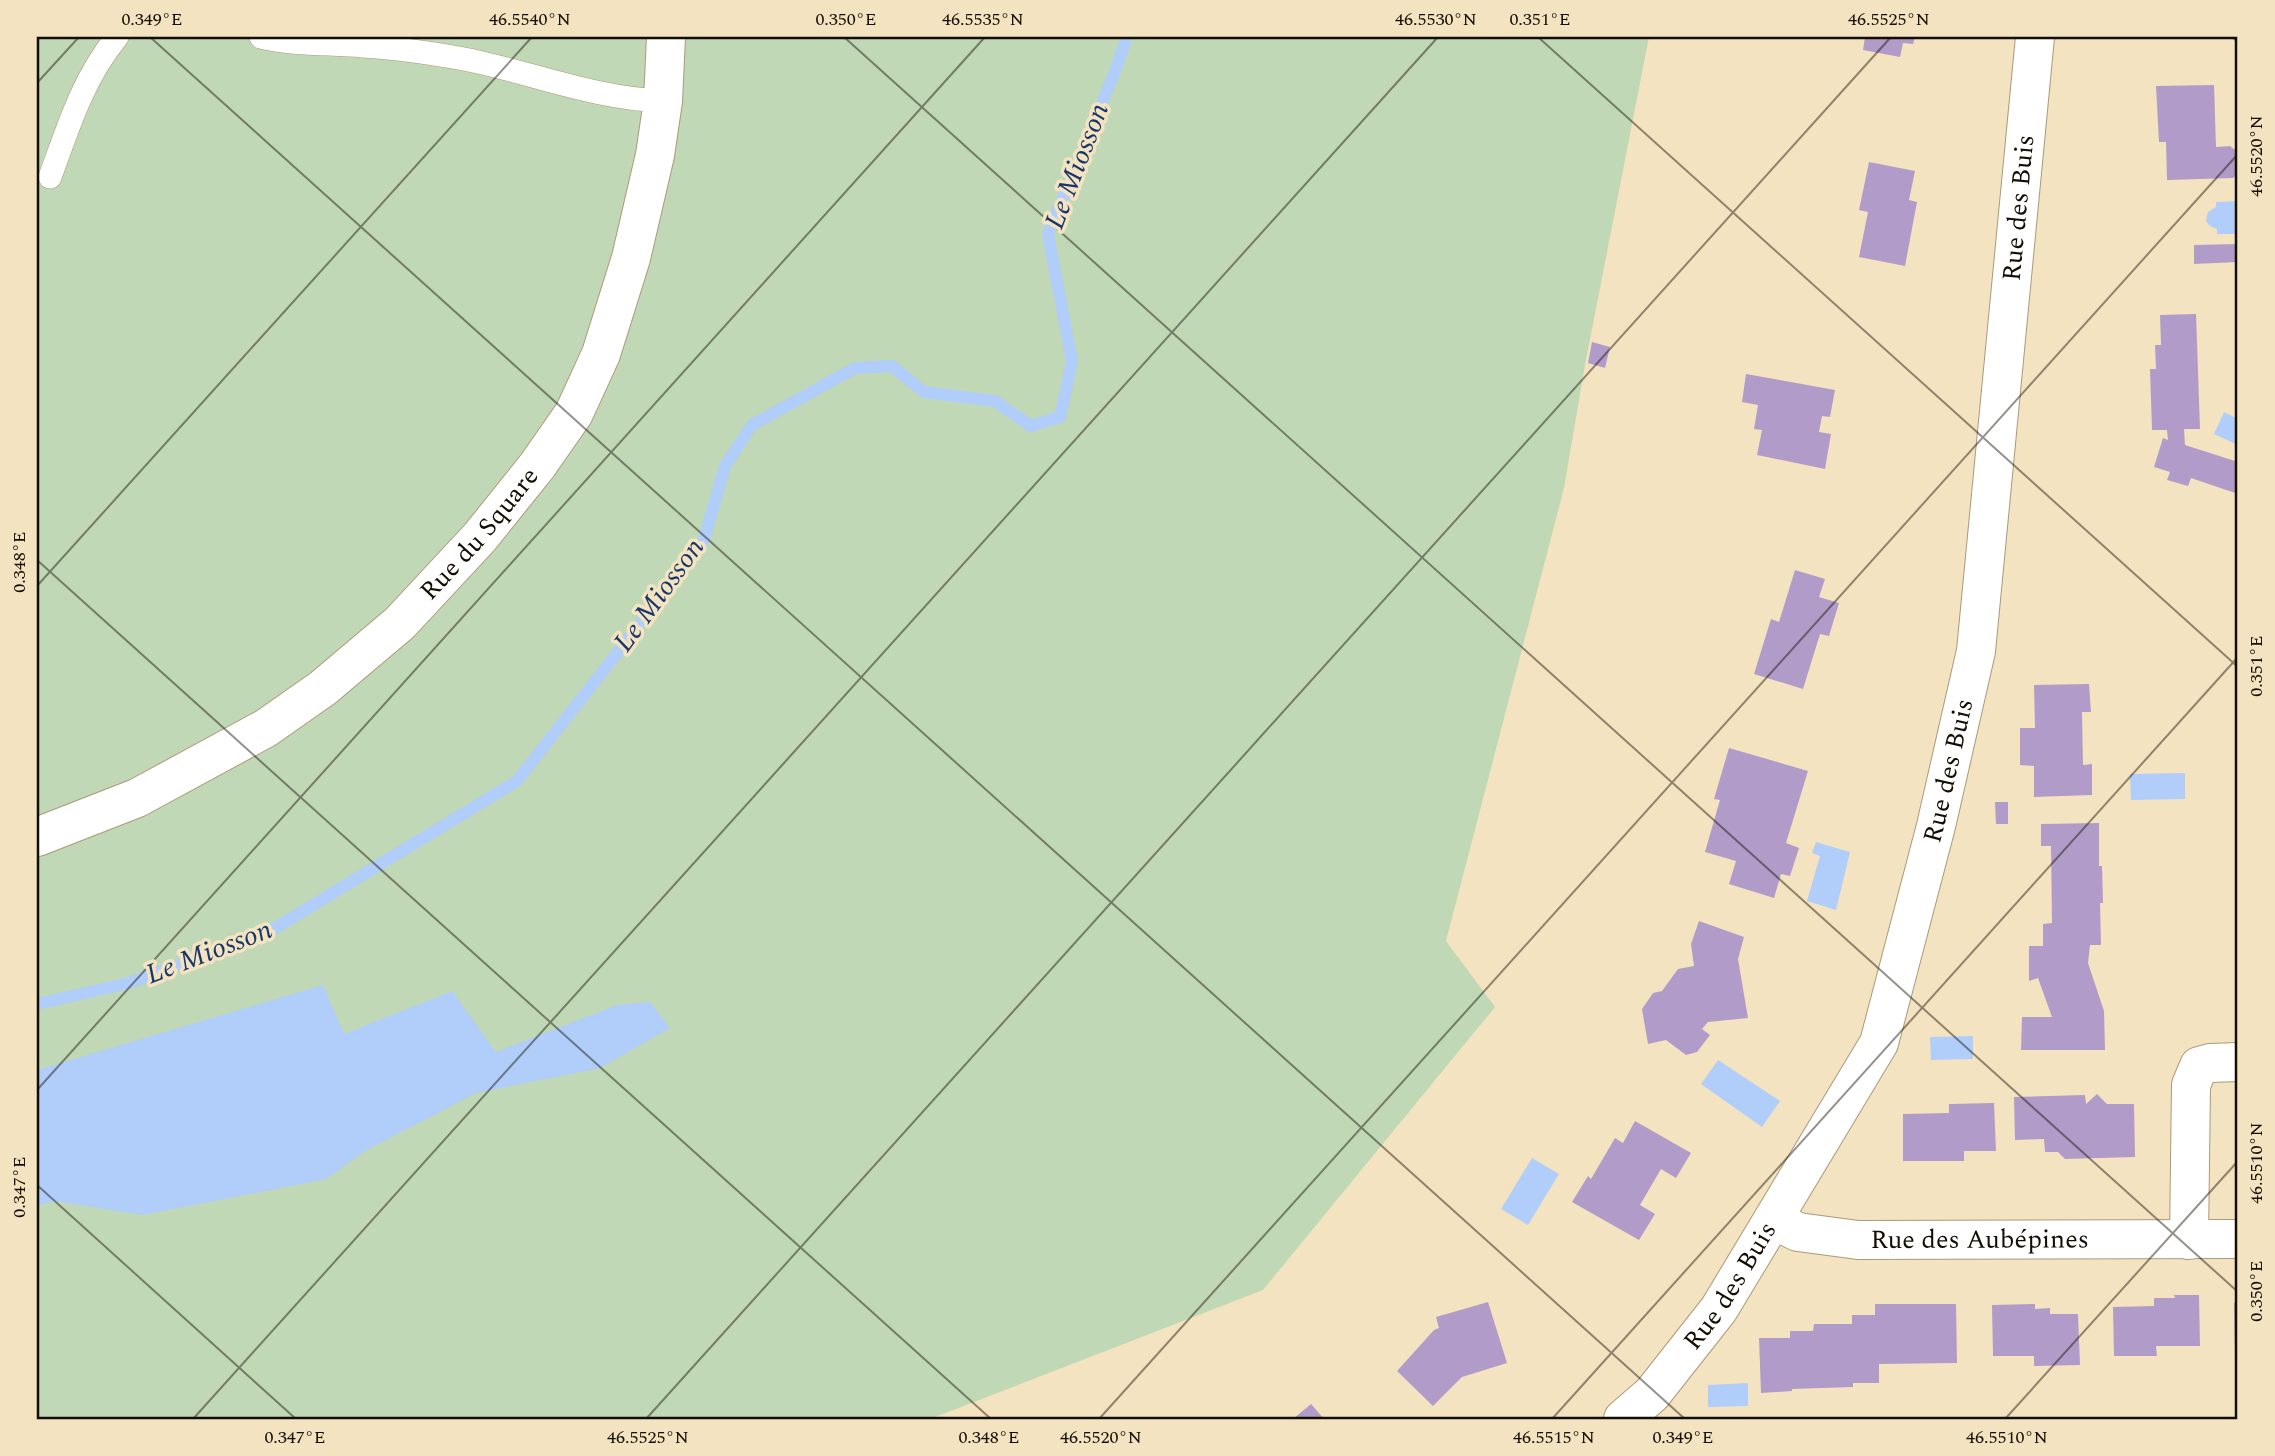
<svg xmlns="http://www.w3.org/2000/svg" width="2275" height="1456" viewBox="0 0 2275 1456" font-family="Spectral,serif">
<style>
.green{fill:#c1d8b6}
.water{fill:#b1cdf9}
.lines{fill:none;stroke-linecap:round;stroke-linejoin:round}
.stream{stroke:#b1cdf9;stroke-width:12}
.building{fill:#b19bc8}
.service-casing{stroke:#aa9a7a;stroke-width:24}
.minor-casing{stroke:#aa9a7a;stroke-width:40}
.service{stroke:#fff;stroke-width:23}
.minor{stroke:#fff;stroke-width:38}
.ticks{fill:none;stroke:#130e03;stroke-width:2;stroke-opacity:0.45}
.labels{text-anchor:middle;dominant-baseline:central;stroke-width:7;stroke-linejoin:round;paint-order:stroke}
.street-label{font-size:26px;fill:#130e03;stroke:#f4e3c1}
.water-label{font-size:28px;font-style:italic;fill:#16376b;stroke:#f4e3c1}
.neatline{fill:none;stroke:#130e03;stroke-width:2.5}
.ticks-label{font-size:18px;text-anchor:middle;fill:#130e03}
</style>
<rect width="100%" height="100%" fill="#f4e3c1"/>
<path class="green" d="M37,37H1649L1585,365L1564,488L1446,941L1495,1007L1263,1290L930,1419H37Z"/>
<path class="water" d="M2238,201V234H2217V229L2210,226L2206,221L2208,212L2216,207V202Z
M2224,412L2238,419V445L2214,434Z
M2185,773V799L2131,800L2130,774Z
M1816,842L1850,852L1836,910L1807,901L1820,856L1812,853Z
M323,985L344,1034L452,991L496,1052L617,1005L650,1002L670,1028L600,1068L476,1093L365,1151L326,1179L143,1215L54,1201L37,1206V1070Z
M1973,1036V1059L1931,1060L1930,1037Z
M1718,1060L1780,1101L1762,1127L1701,1084Z
M1532,1158L1559,1174L1528,1225L1501,1209Z
M1748,1383V1406L1708,1407V1385Z"/>
<g class="lines">
<path class="stream" d="M37,1004L129,983L267,933L517,781L703,543L725,466L752,425L855,368L892,366L924,392L995,401L1031,426L1060,417L1072,361L1048,234L1114,74L1127,37"/>
</g>
<path class="building" d="M1865,37H1915L1913,44L1903,43L1900,57L1863,50Z
M2214,85L2216,147L2230,146L2238,152V174L2233,178L2167,180L2166,142H2159L2156,86Z
M1869,162L1915,171L1909,200L1917,202L1905,266L1859,257L1868,212L1859,210Z
M2238,244V262L2194,264V245Z
M2196,314L2200,429H2184L2185,445L2238,462V494L2191,478L2188,486L2167,480L2170,472L2154,467L2163,438L2168,440L2167,430H2152L2150,369H2156L2155,345H2161L2160,315Z
M1592,342L1610,347L1605,368L1588,363Z
M1746,374L1835,390L1830,417L1822,416L1819,432L1831,434L1825,469L1757,455L1762,430L1754,429L1758,405L1742,402Z
M1795,570L1825,579L1819,597L1839,603L1829,636L1820,634L1803,689L1754,674L1771,619L1779,622Z
M2089,684L2091,712H2082L2083,765L2092,764V795L2034,797V766L2020,765V728H2035L2034,685Z
M1729,748L1808,771L1786,843L1799,848L1790,876L1781,874L1774,898L1729,884L1736,861L1705,852L1720,800L1714,799Z
M1995,802H2008V824H1996Z
M2099,823V866H2102L2103,903H2100L2101,945H2090L2088,963L2104,1011L2105,1050H2021L2022,1017H2052L2038,978L2029,981V946H2043V924L2052,923L2051,846H2041V824Z
M1699,921L1744,937L1738,959L1748,1018L1708,1022L1702,1029L1710,1035L1697,1052L1686,1055L1666,1040L1648,1044L1642,1009L1653,993L1662,991L1678,969L1694,966L1691,944Z
M2097,1094L2107,1104H2134L2135,1157L2065,1159L2058,1152H2045L2044,1139L2015,1140L2014,1097L2085,1095L2086,1104Z
M1994,1103L1996,1151H1964V1161H1903V1114L1949,1113V1104Z
M1635,1121L1691,1153L1676,1178L1661,1169L1640,1205L1655,1214L1639,1240L1572,1202L1588,1176L1591,1179L1615,1138L1623,1143Z
M2174,1295H2199L2200,1346H2156L2157,1356H2114L2113,1307L2154,1306V1298H2175Z
M1488,1302L1507,1363L1462,1377L1433,1406L1397,1371L1434,1330L1439,1328L1436,1317Z
M2234,1303H2238V1357H2235Z
M1875,1304H1956L1957,1363L1879,1364V1383H1853V1387L1792,1389V1391L1761,1393L1759,1338H1790V1331H1813L1814,1324H1852V1315H1875Z
M2035,1304V1309L2050,1308V1314H2078L2080,1365L2034,1366V1356H1993L1992,1305Z
M1311,1404L1324,1419H1293Z"/>
<g class="lines">
<defs>
<path id="service" d="M261,37C294,45 329,43 363,46C396,48 431,53 464,59C530,72 595,99 663,101
M50,177C68,128 83,78 117,37"/>
<g id="minor">
<path id="s1" d="M37,837L137,798L266,728L323,688L400,623L480,537L537,466L574,413L601,354L631,258L655,155L663,101L666,37"/>
<path id="s2" d="M1773,1220L1798,1232L1858,1240L2238,1239"/>
<path d="M2189,1240L2191,1085L2199,1066L2210,1063L2238,1062"/>
<path id="s3" d="M1623,1419L1652,1394L1719,1309L1879,1043L1936,826L1976,651L2035,37"/>
</g>
</defs>
<use href="#service" class="service-casing"/>
<use href="#minor" class="minor-casing"/>
<use href="#service" class="service"/>
<use href="#minor" class="minor"/>
</g>
<path class="ticks" d="M150,37L1685,1419M844,37L2238,1292M1538,37L2238,667M2232,37L2238,42M37,83L79,37M37,560L991,1419M37,586L532,37M37,1090L985,37M37,1185L296,1419M193,1419L1438,37M646,1419L1891,37M1099,1419L2238,154M1552,1419L2238,657M2005,1419L2238,1161"/>
<g class="labels">
<g class="street-label">
<text stroke="none"><textPath href="#s3" startOffset="1306">Rue des Buis</textPath></text>
<text stroke="none"><textPath href="#s1" startOffset="544">Rue du Square</textPath></text>
<text stroke="none"><textPath href="#s3" startOffset="738">Rue des Buis</textPath></text>
<text stroke="none"><textPath href="#s2" startOffset="210">Rue des Aubépines</textPath></text>
<text stroke="none"><textPath href="#s3" startOffset="172">Rue des Buis</textPath></text>
</g>
<g class="water-label">
<text transform="translate(1077 166) rotate(-69)">Le Miosson</text>
<text transform="translate(659 595) rotate(-54)">Le Miosson</text>
<text transform="translate(209 952) rotate(-21)">Le Miosson</text>
</g>
</g>
<rect width="2275" height="1456" fill="none" stroke="#f4e3c1" stroke-width="77"/>
<rect x="38" y="38" width="2198" height="1380" class="neatline"/>
<g class="ticks-label">
<text x="152" y="25">0.349°E</text>
<text x="530" y="25">46.5540°N</text>
<text x="846" y="25">0.350°E</text>
<text x="983" y="25">46.5535°N</text>
<text x="1436" y="25">46.5530°N</text>
<text x="1540" y="25">0.351°E</text>
<text x="1889" y="25">46.5525°N</text>
<text transform="translate(2256 156) rotate(-90)" y="6">46.5520°N</text>
<text transform="translate(19 562) rotate(-90)" y="6">0.348°E</text>
<text transform="translate(2256 666) rotate(-90)" y="6">0.351°E</text>
<text transform="translate(2256 1163) rotate(-90)" y="6">46.5510°N</text>
<text transform="translate(19 1187) rotate(-90)" y="6">0.347°E</text>
<text transform="translate(2256 1291) rotate(-90)" y="6">0.350°E</text>
<text x="295" y="1443">0.347°E</text>
<text x="648" y="1443">46.5525°N</text>
<text x="989" y="1443">0.348°E</text>
<text x="1101" y="1443">46.5520°N</text>
<text x="1554" y="1443">46.5515°N</text>
<text x="1683" y="1443">0.349°E</text>
<text x="2007" y="1443">46.5510°N</text>
</g>
</svg>
